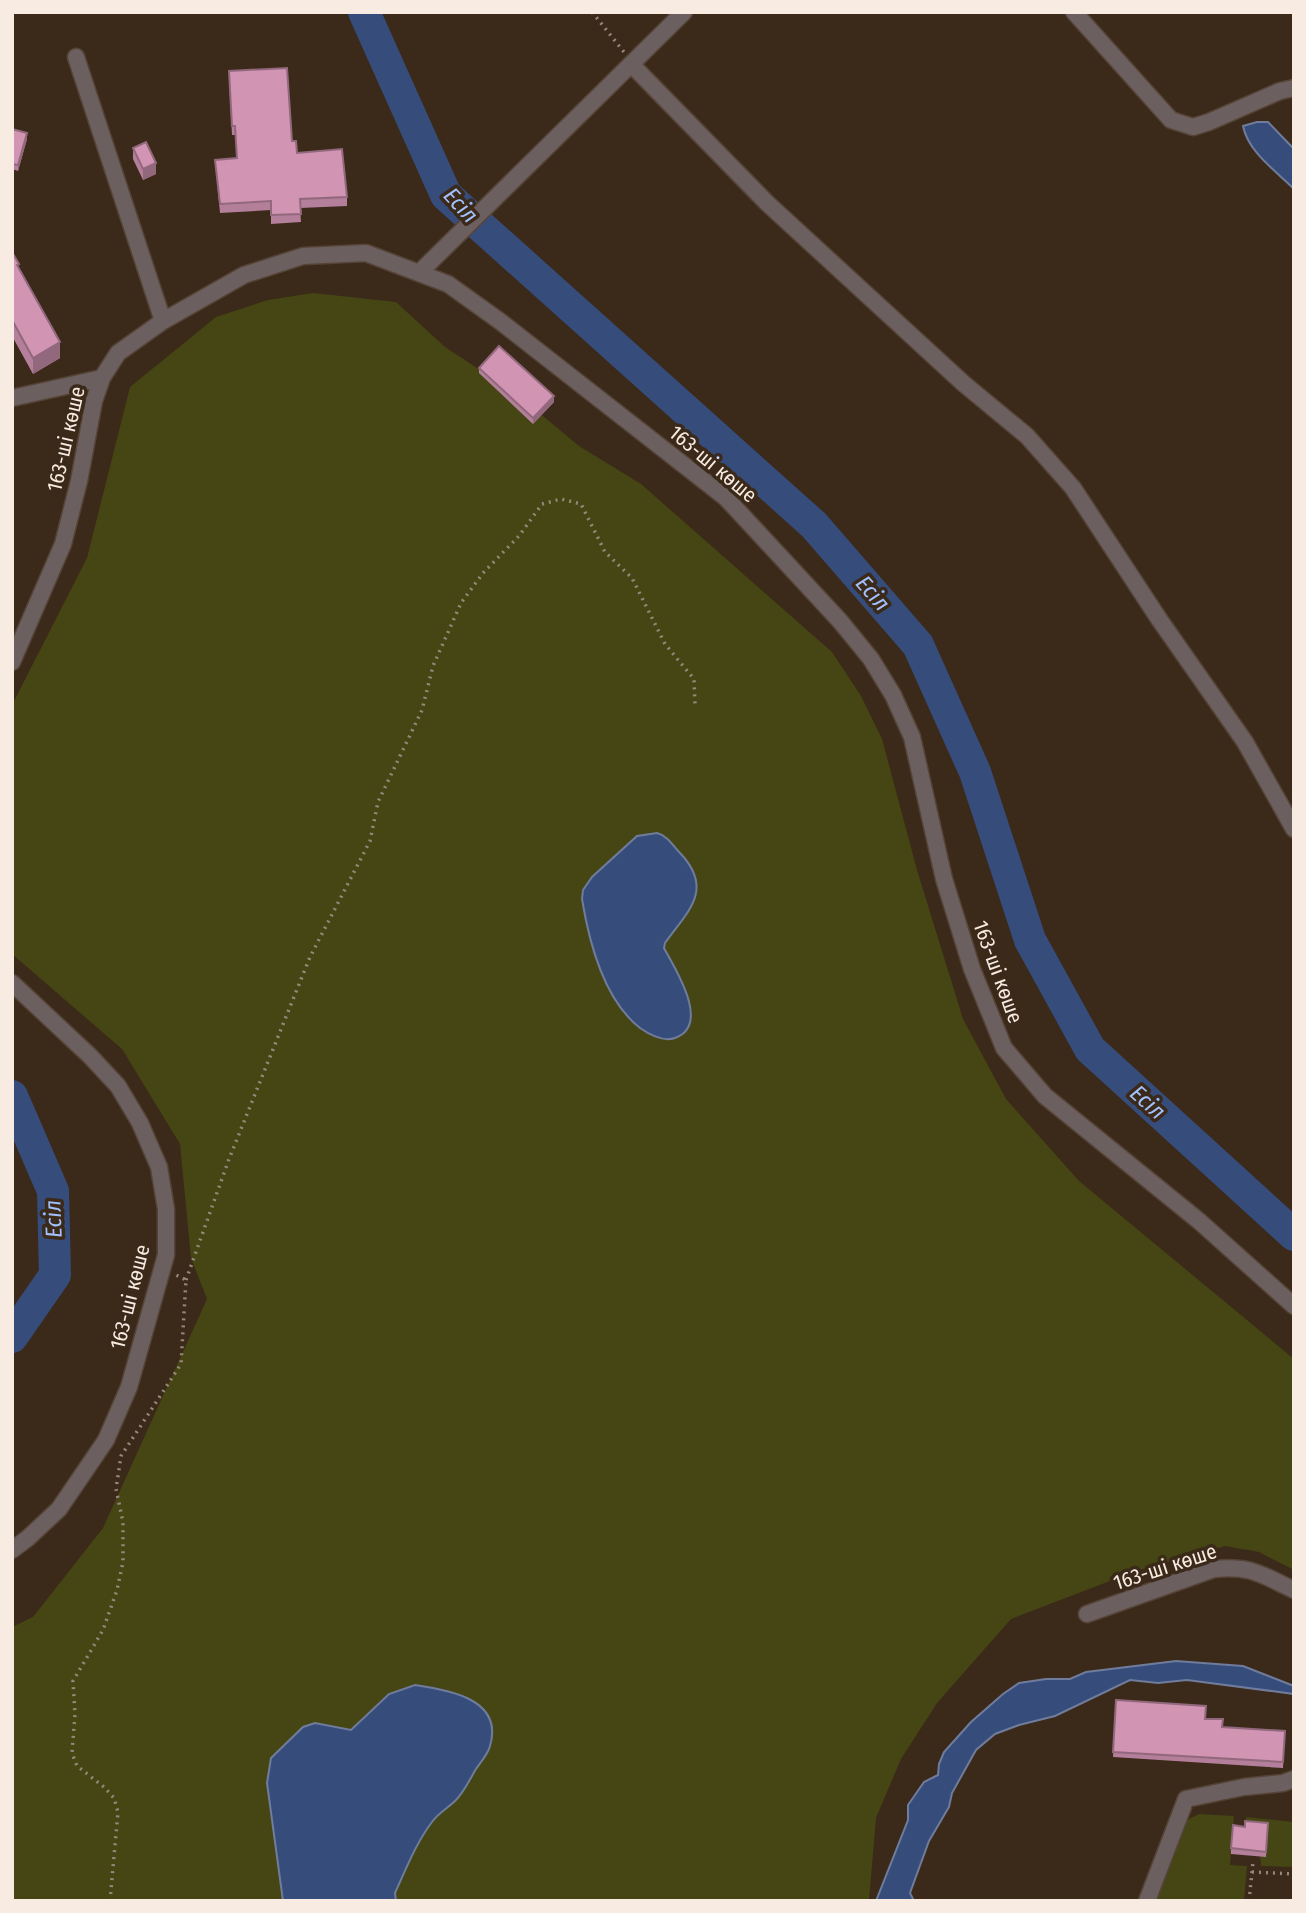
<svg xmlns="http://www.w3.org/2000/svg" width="1306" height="1913" viewBox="0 0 1306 1913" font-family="'Fira Sans Condensed',sans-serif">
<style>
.green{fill:#454613}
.water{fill:#364d7c;stroke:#707c9b;stroke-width:2}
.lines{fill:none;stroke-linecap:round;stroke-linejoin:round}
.river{stroke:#364d7c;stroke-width:32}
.minor-casing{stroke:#554436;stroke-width:19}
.path{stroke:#97877b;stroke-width:3.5;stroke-dasharray:2 5;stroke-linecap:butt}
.minor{stroke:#6c5f60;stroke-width:16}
.wall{fill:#b47f9a}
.shaded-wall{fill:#92687d}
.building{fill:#d194b3;stroke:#92687d;stroke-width:2}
.labels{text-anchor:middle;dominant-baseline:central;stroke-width:7;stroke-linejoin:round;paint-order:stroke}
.street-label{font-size:21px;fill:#f7ebe2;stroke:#3b291a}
.water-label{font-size:23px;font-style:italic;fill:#a2c0fc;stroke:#3b291a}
</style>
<rect width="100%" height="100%" fill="#3b291a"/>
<path class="green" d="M313,293L396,302L445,347L514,392L579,446L641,484L832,652L861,696L882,739L917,870L963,1019L1006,1099L1079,1181L1294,1359V1570L1259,1552L1225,1546L1136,1571L1011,1619L937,1703L901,1759L876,1818L869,1901H12V1627L33,1617L103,1528L207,1299L191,1258L180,1144L122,1049L12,954V705L87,558L130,387L216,317L268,300Z
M1199,1814L1234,1816L1230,1865L1247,1866L1244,1901H1154L1185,1821Z
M1246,1817L1294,1822V1867L1261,1866C1262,1848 1245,1836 1246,1817Z"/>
<path class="water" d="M1257,122H1268L1294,149V189C1276,171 1248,152 1243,126Z
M657,833C667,835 674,847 681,854C714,890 688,911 665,943L664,948C674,967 712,1025 675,1038C663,1042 650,1035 640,1028C604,1000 589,942 582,899L583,890L592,877L637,836Z
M1176,1661L1243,1666L1294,1686V1694L1187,1680L1158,1683L1130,1680L1055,1716L1019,1725L995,1734L976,1750L952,1793L949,1807L929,1841L910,1893L914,1901H876L908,1820V1805L924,1782L938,1775L939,1764L944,1752L971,1722L1003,1694L1019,1683L1046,1679H1070L1086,1672Z
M415,1685C449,1690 504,1699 490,1746C488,1754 481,1762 476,1769C470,1779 464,1792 456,1800C448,1808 438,1813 432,1822C416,1843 406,1869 395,1893L396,1901H283L267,1783L271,1758L303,1727L315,1723L351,1730L389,1694Z"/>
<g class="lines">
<path class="river" d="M364,12L446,195L814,525L918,645L975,772L1030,940L1090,1049L1294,1235
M12,1096L53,1191L55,1275L12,1337"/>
<defs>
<path id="minor" d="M1074,12L1171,120L1193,127L1209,122L1280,91L1294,88
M76,57L163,321
M631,64L767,203L963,383L1027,436L1073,488L1159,619L1245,742L1294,829
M420,272L684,12
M12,398L102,378
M12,662L63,544L79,481L94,401L102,378L118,353L163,321L244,275L303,256L366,253L448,284L501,322L726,498L840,621L871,659L893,695L912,737L944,879L972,969L1004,1048L1045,1096L1199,1221L1294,1306
M12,983L90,1056L118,1086L140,1123L159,1167L166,1209V1255L129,1387L106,1440L59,1509L28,1538L12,1550
M1087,1614L1214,1569C1251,1565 1262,1575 1294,1590
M1147,1901L1186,1799L1244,1787L1283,1783L1294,1779"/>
</defs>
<use href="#minor" class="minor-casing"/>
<path class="path" d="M592,12L624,52
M186,1280L229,1159L310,957L370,841L378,802L422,710L433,666L461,603L483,573L519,536L542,504L561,499L581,504L605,552L632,578L665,644L694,679L695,705
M1252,1872L1294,1874
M110,1901L118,1812L114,1798L104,1787L77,1766L72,1753L75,1714L73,1681L103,1630L117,1590L123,1562V1522L116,1489L121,1456L181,1364L186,1280L176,1275
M1249,1901L1253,1862"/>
<use href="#minor" class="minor"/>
</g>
<path class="wall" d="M229,80L292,141L297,153L347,197V206L300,208L301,222L271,224V210L220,213L215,160L237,158L235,135H232Z
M12,129L27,139L18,171L12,169Z
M133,148L156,174L143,180L133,159Z
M12,252L60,358L33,374L12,336Z
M479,368L554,402L533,424L479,373Z
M1116,1700L1205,1719L1223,1727L1285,1731L1283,1768L1113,1757Z
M1268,1823L1266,1857L1231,1854V1848L1245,1827Z"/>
<path class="shaded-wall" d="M27,133V139L18,171V165Z
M156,163V174L143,180V169Z
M60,342V358L33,374V358Z
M554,396V402L533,424V418Z"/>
<path class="building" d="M287,68L292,141H296L297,153L342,149L347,197L300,199L301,214L271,215V201L220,204L215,160L237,158L235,126H232L229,71Z
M12,129L27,133L18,165L12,164Z
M146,142L156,163L143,169L133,148Z
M12,252L19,264L17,265L60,342L33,358L12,320Z
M499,346L554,396L533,418L479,368Z
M1116,1700L1206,1706L1205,1719H1223L1222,1727L1285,1731L1283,1762L1113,1752Z
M1245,1821L1268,1823L1266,1852L1231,1848L1233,1825L1245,1827Z"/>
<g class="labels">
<g class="street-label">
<text transform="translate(66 439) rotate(-77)">163-ші көше</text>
<text transform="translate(713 464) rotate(40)">163-ші көше</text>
<text transform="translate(998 972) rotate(70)">163-ші көше</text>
<text transform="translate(130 1297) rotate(-76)">163-ші көше</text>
<text transform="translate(1165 1567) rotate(-18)">163-ші көше</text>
</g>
<g class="water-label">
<text transform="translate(461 205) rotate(47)">Есіл</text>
<text transform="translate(873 593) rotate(49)">Есіл</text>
<text transform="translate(1148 1102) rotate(42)">Есіл</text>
<text transform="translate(53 1219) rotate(-92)">Есіл</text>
</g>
</g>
<rect width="1306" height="1913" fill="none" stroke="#f7ebe2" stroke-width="28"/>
</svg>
